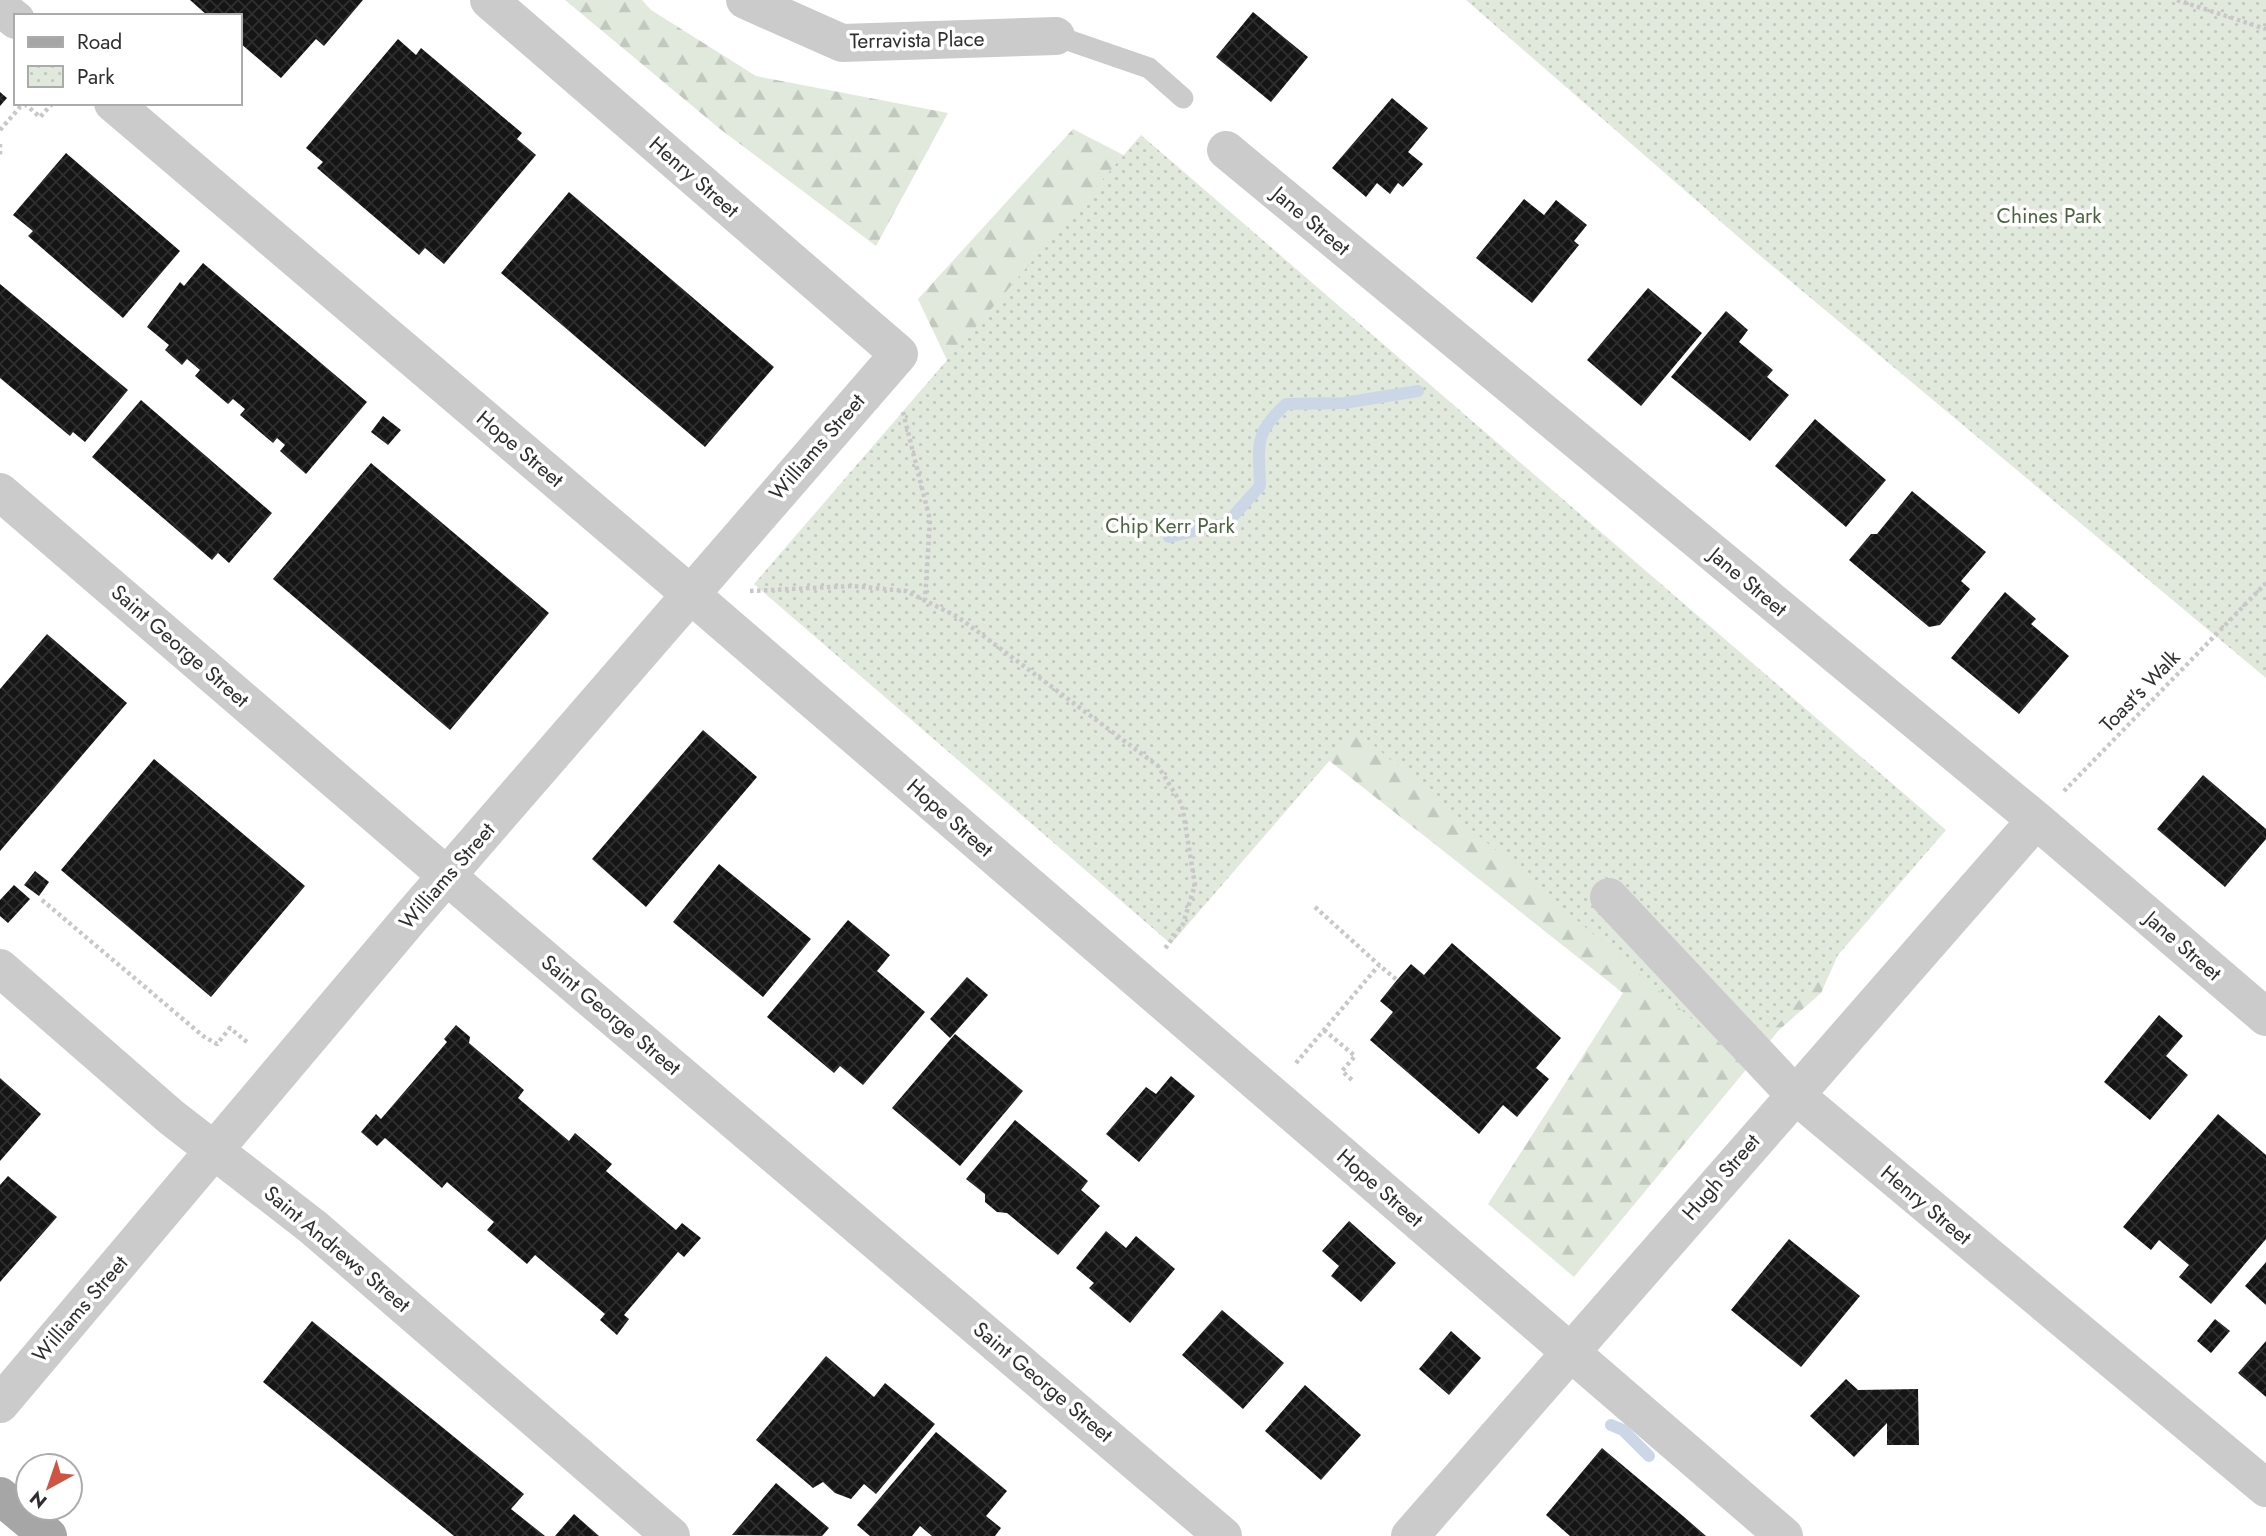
<svg xmlns="http://www.w3.org/2000/svg" width="2266" height="1536" viewBox="0 0 2266 1536" font-family="Jost,sans-serif">
<style>
.forest{fill:url(#forest-firs)}
.park{fill:url(#park-dots)}
.lines{fill:none;stroke-linecap:round;stroke-linejoin:round}
.stream{stroke:#cbd7e7;stroke-width:12}
.building{fill:url(#building-cross-hatch)}
.path{stroke:#c8c8c8;stroke-width:4.5;stroke-dasharray:3.5 3.5;stroke-linecap:butt}
.service{stroke:#cbcbcb;stroke-width:21}
.minor{stroke:#cbcbcb;stroke-width:38}
.primary{stroke:#a6a6a6;stroke-width:38}
.labels{text-anchor:middle;dominant-baseline:central;stroke-width:7;stroke-linejoin:round;paint-order:stroke}
.street-label{font-size:21px;fill:#2e2e2e;stroke:#fff}
.park-label{font-size:21px;fill:#4b6440;stroke:#fff}
</style>
<defs>
<pattern id="forest-firs" width="22" height="20" patternUnits="userSpaceOnUse" patternTransform="scale(1.75)"><rect width="22" height="20" fill="#e1e9dd"/><path d="M5 1l3.5 6h-7zM16 11l3.5 6h-7z" fill="#c1c8be"/></pattern>
<pattern id="park-dots" width="8" height="8" patternUnits="userSpaceOnUse" patternTransform="scale(1.75)"><rect width="8" height="8" fill="#e1e9dd"/><path d="M2 2h.1M6 6h.1" fill="none" stroke="#c1c8be" stroke-width="1.8" stroke-linecap="round"/></pattern>
<pattern id="building-cross-hatch" width="8" height="8" patternUnits="userSpaceOnUse" patternTransform="scale(1.75)"><rect width="8" height="8" fill="#151515"/><path d="M0 0l8 8M0 8l8-8" fill="none" stroke="#2f2f2f"/></pattern>
</defs>
<rect width="100%" height="100%" fill="#fff"/>
<path class="forest" d="M565,0H642L651,10L756,76L948,113L876,246L720,129Z
M1073,129L1164,176L1883,853L1821,993L1779,1030L1574,1277L1488,1204L1623,993L1260,706L1010,493L918,299Z"/>
<path class="park" d="M1466,0H2266V678L1758,254Z
M1141,135L1946,830L1744,1064L1356,730L1171,944L754,584Z"/>
<g class="lines">
<path class="stream" d="M1169,537L1227,523L1260,486C1259,444 1253,435 1286,404L1344,403L1418,391
M1611,1425L1623,1430L1649,1456"/>
</g>
<path class="building" d="M190,0H363L324,46L316,39L281,78L240,43V16H208Z
M1253,12L1308,57L1271,102L1216,57Z
M398,39L416,55L421,48L522,133L517,139L536,155L444,264L425,248L419,255L317,168L323,162L306,148Z
M0,92L7,98L0,106Z
M1392,98L1428,128L1408,152L1423,164L1403,187L1398,183L1390,194L1377,183L1366,197L1332,168Z
M66,153L180,251L123,318L28,236L33,231L13,215Z
M569,192L774,367L705,447L501,273Z
M1524,199L1544,215L1556,200L1587,225L1574,241L1579,245L1532,303L1476,258Z
M203,263L367,402L306,474L280,451L285,445L277,438L273,443L240,415L245,409L233,399L228,404L195,376L200,370L187,359L182,365L165,350L169,345L147,327L180,282L184,286Z
M0,284L128,390L85,442L73,432L70,436L0,378Z
M1648,288L1702,333L1641,406L1587,360Z
M1726,311L1748,330L1739,342L1773,370L1767,377L1789,395L1750,441L1671,377Z
M141,400L272,513L229,563L218,553L212,560L92,457Z
M383,416L401,430L388,445L371,432Z
M1815,419L1886,480L1846,527L1775,466Z
M371,463L549,613L450,730L273,579Z
M1912,491L1986,552L1961,581L1970,589L1940,625L1929,627L1849,560L1871,534H1877Z
M2005,592L2036,619L2031,624L2069,656L2019,714L1951,658Z
M47,634L127,703L0,851V689Z
M703,730L757,777L646,907L592,859Z
M154,759L305,886L211,997L61,870Z
M2203,775L2266,829V839L2225,887L2157,829Z
M719,864L811,939L763,997L673,922Z
M35,871L49,882L39,896L24,885Z
M14,885L30,899L8,923L0,916V900Z
M848,920L890,955L877,971L925,1012L863,1085L840,1066L834,1073L767,1017Z
M1452,943L1561,1038L1536,1068L1549,1079L1517,1117L1503,1105L1479,1134L1370,1040L1393,1012L1380,1001L1397,980L1411,964L1424,975Z
M967,977L988,995L950,1038L930,1019Z
M2159,1015L2183,1036L2166,1056L2188,1075L2150,1120L2104,1082Z
M456,1025L470,1037L469,1043L524,1090L518,1098L569,1141L575,1133L612,1164L606,1171L676,1230L682,1223L701,1238L684,1257L678,1252L624,1315L629,1319L617,1335L600,1320L605,1314L535,1255L527,1264L487,1230L494,1222L447,1182L442,1188L385,1138L377,1146L361,1132L376,1114L381,1119L447,1042L444,1039Z
M955,1034L1023,1091L960,1166L892,1108Z
M1171,1076L1195,1096L1139,1162L1106,1134L1146,1087L1156,1094Z
M0,1078L41,1114L0,1161Z
M2218,1114L2266,1155V1239L2211,1304L2179,1277L2189,1265L2159,1240L2151,1250L2123,1227Z
M1015,1120L1088,1181L1081,1190L1100,1206L1058,1255L1007,1213L997,1212L985,1202V1194L966,1179Z
M8,1176L57,1217L0,1282V1185Z
M1349,1221L1396,1263L1361,1302L1331,1276L1339,1266L1322,1251Z
M1106,1231L1126,1248L1136,1236L1175,1269L1130,1323L1089,1288L1094,1283L1076,1268Z
M1789,1239L1860,1296L1801,1367L1731,1310Z
M2266,1262V1305L2245,1286Z
M1222,1310L1284,1363L1243,1409L1182,1355Z
M2215,1319L2230,1331L2211,1353L2197,1341Z
M312,1321L524,1494L511,1509L545,1536H454L263,1382Z
M1451,1331L1481,1358L1449,1395L1419,1369Z
M2266,1341V1397L2238,1373Z
M826,1356L874,1397L885,1383L935,1424L876,1494L864,1484L851,1499L835,1493L823,1482L813,1488L756,1440Z
M1846,1379L1858,1390L1918,1389L1919,1445H1887V1423L1854,1457L1810,1416Z
M1305,1385L1361,1435L1321,1480L1265,1431Z
M936,1432L1007,1491L986,1516L1001,1528L995,1536H932L920,1526L912,1536H870L857,1525Z
M1602,1448L1683,1516L1706,1536H1570L1546,1515Z
M776,1483L829,1528L822,1536L732,1535Z
M574,1514L599,1536H555Z"/>
<g class="lines">
<path class="path" d="M2177,0L2266,29
M0,130L20,107L26,105L40,117L53,103
M0,144V158
M903,412L930,520L925,600
M750,591L853,586L906,591L958,617L1158,766L1182,805L1195,885L1183,924L1164,950
M2064,791L2266,583
M42,900L203,1036L217,1044L230,1028L248,1043
M1315,907L1379,965
M1324,1030L1355,1056L1342,1071L1352,1080
M1296,1063L1379,965L1397,980"/>
<path class="service" d="M1056,36L1149,68L1183,98"/>
<path class="minor" d="M745,0L842,43L1056,36
M0,7L16,20
M113,103L689,593L1784,1536
M1226,150L2036,820L2266,1017
M0,492L482,906L1223,1536
M1609,897L1794,1094L2266,1488
M0,968L171,1117L313,1227L671,1536
M0,1404L411,917L899,354L489,0
M1410,1536L2036,820"/>
<path class="primary" d="M0,1496L48,1536"/>
</g>
<g class="labels">
<g class="street-label">
<text transform="translate(917 40) rotate(-1)">Terravista Place</text>
<text transform="translate(694 177) rotate(41)">Henry Street</text>
<text transform="translate(1311 221) rotate(40)">Jane Street</text>
<text transform="translate(817 447) rotate(-49)">Williams Street</text>
<text transform="translate(520 449) rotate(40)">Hope Street</text>
<text transform="translate(1748 582) rotate(40)">Jane Street</text>
<text transform="translate(180 646) rotate(41)">Saint George Street</text>
<text transform="translate(2140 691) rotate(-46)">Toast's Walk</text>
<text transform="translate(950 818) rotate(41)">Hope Street</text>
<text transform="translate(447 876) rotate(-49)">Williams Street</text>
<text transform="translate(2183 946) rotate(41)">Jane Street</text>
<text transform="translate(611 1015) rotate(40)">Saint George Street</text>
<text transform="translate(1721 1177) rotate(-49)">Hugh Street</text>
<text transform="translate(1380 1188) rotate(41)">Hope Street</text>
<text transform="translate(1926 1205) rotate(40)">Henry Street</text>
<text transform="translate(337 1249) rotate(40)">Saint Andrews Street</text>
<text transform="translate(80 1309) rotate(-49)">Williams Street</text>
<text transform="translate(1043 1382) rotate(40)">Saint George Street</text>
</g>
<g class="park-label">
<text x="2049" y="216">Chines Park</text>
<text x="1170" y="526">Chip Kerr Park</text>
</g>
</g>
<rect x="14" y="14" width="228" height="91" fill="#ffffff" stroke="#ababab" stroke-width="2"/>
<rect x="28" y="37" width="35" height="10" fill="#a6a6a6" stroke="#ababab" stroke-width="2"/>
<text x="77" y="49" font-size="21" fill="#2e2e2e">Road</text>
<rect x="28" y="66" width="35" height="21" fill="url(#park-dots)" stroke="#ababab" stroke-width="2"/>
<text x="77" y="84" font-size="21" fill="#2e2e2e">Park</text>
<g transform="translate(49 1487) rotate(220)"><circle r="33" fill="#ffffff" stroke="#ababab" stroke-width="2"/>
<path d="M0-5L12 26L0 18L-12 26Z" fill="#d05444"/>
<text y="-10" font-size="19" font-weight="bold" text-anchor="middle" fill="#2e2e2e">N</text>
</g>
</svg>
